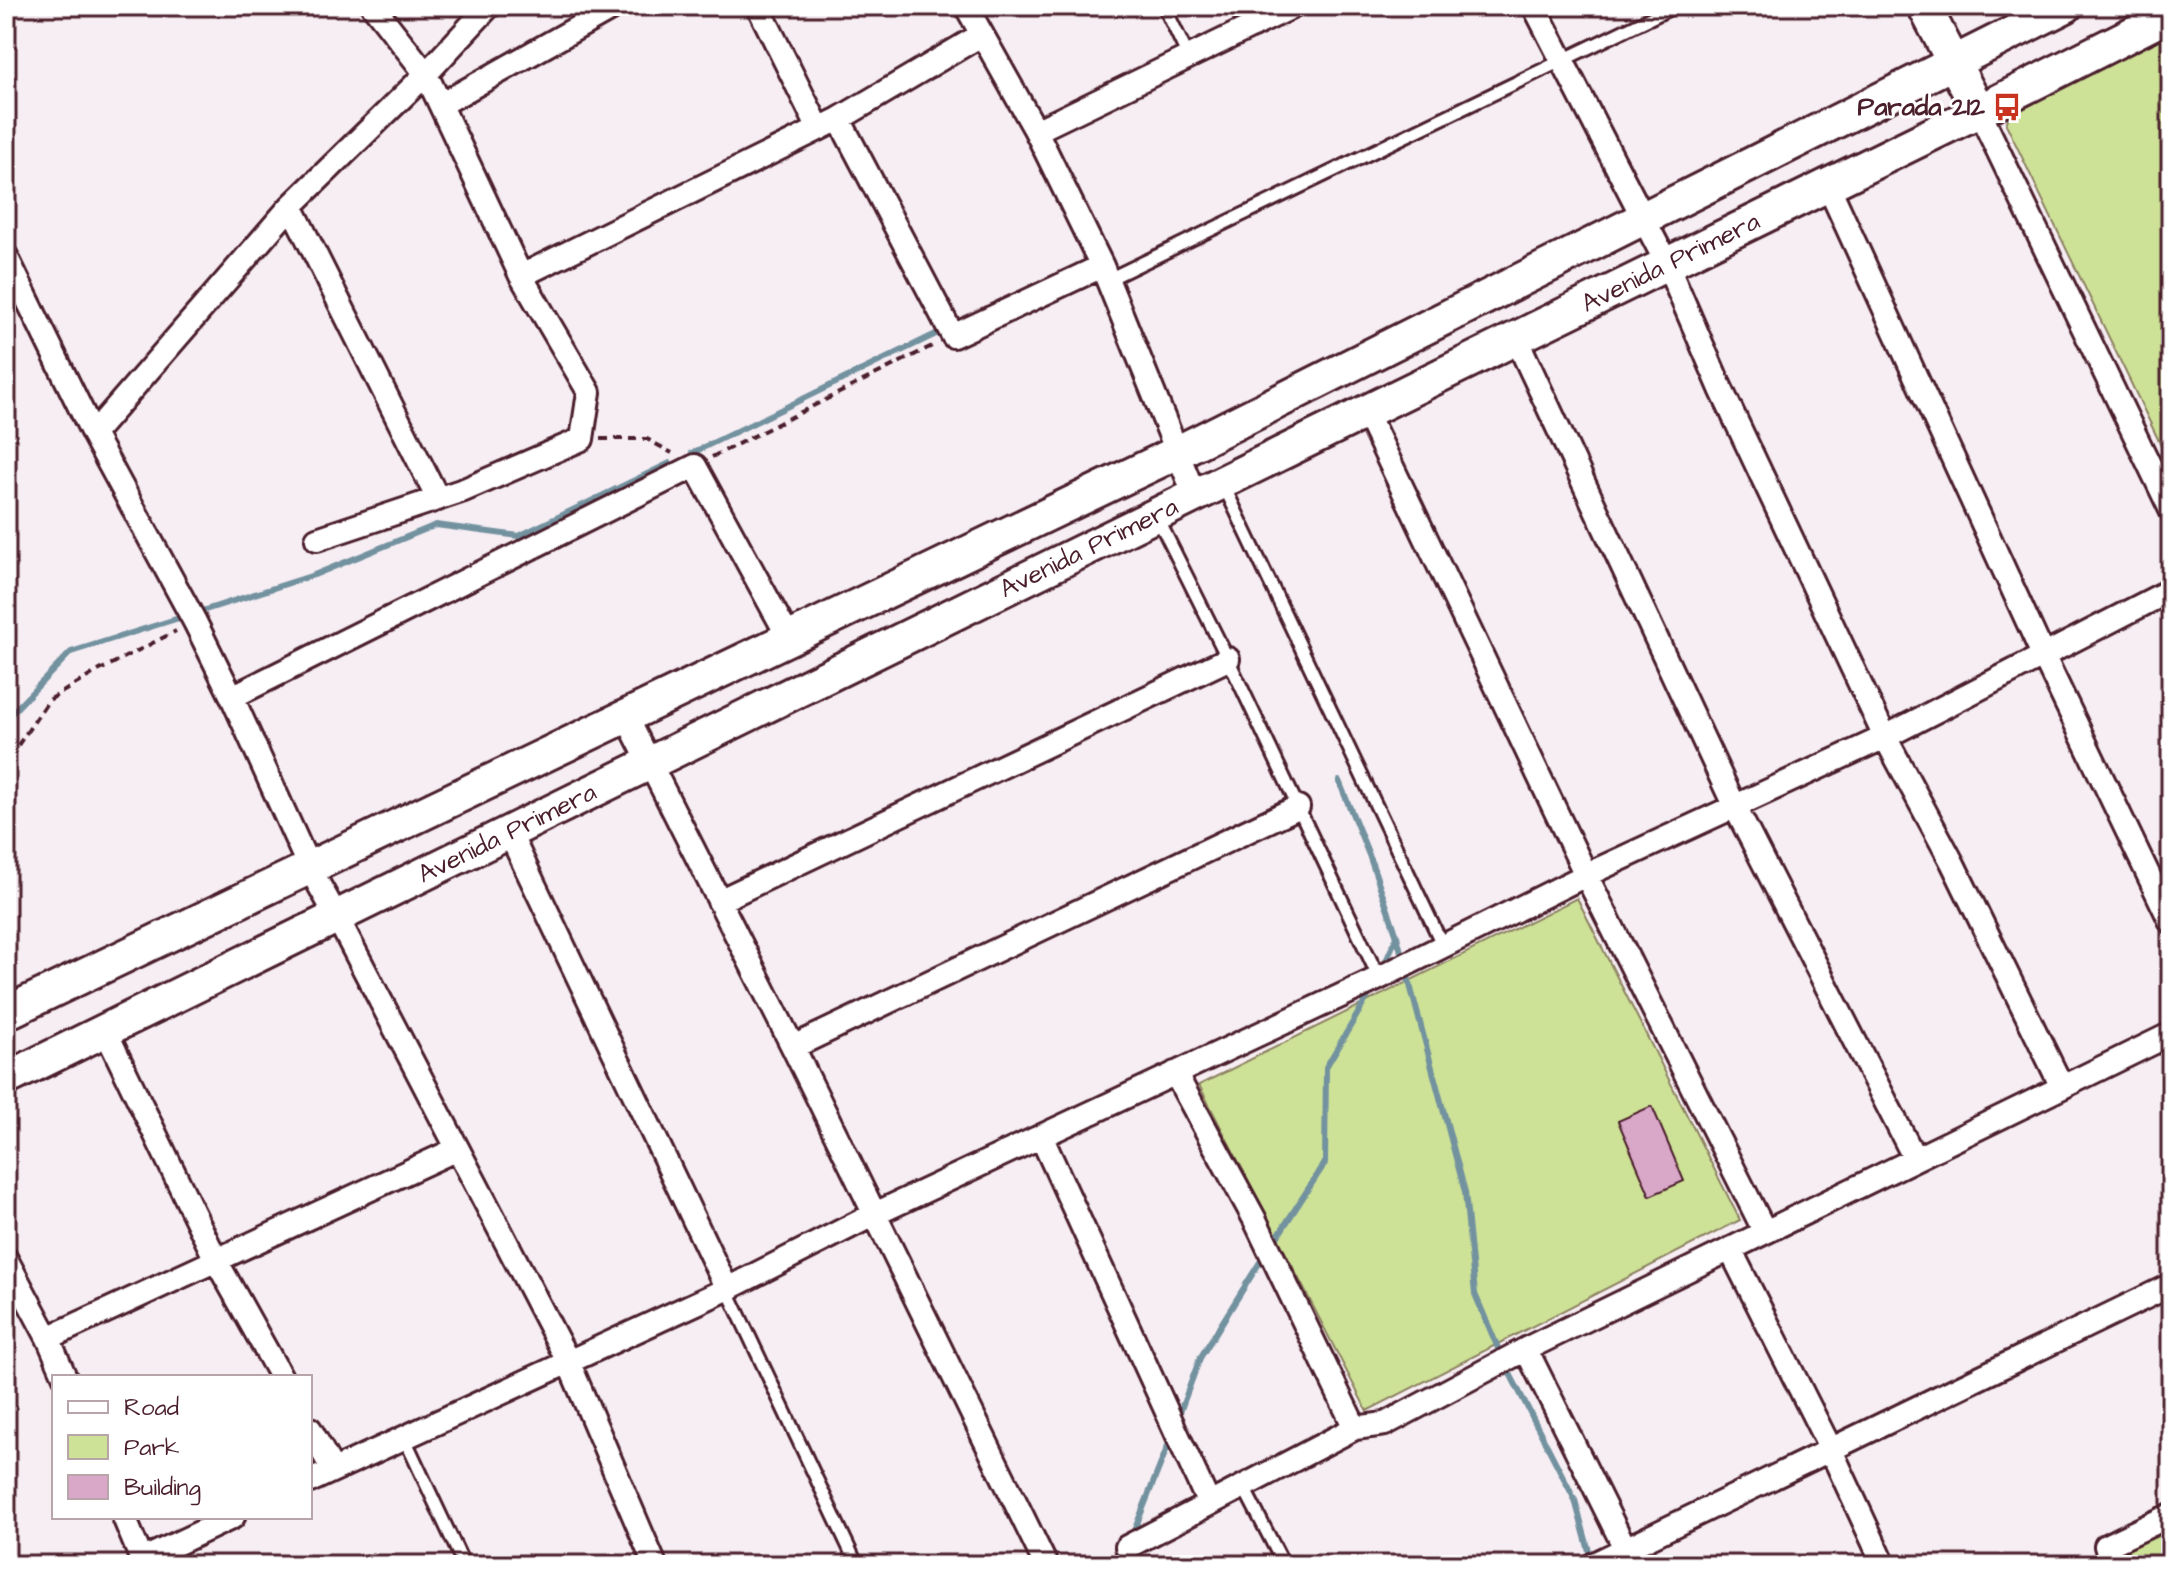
<svg xmlns="http://www.w3.org/2000/svg" width="2177" height="1571" viewBox="0 0 2177 1571" font-family="'Architects Daughter',sans-serif">
<style>
.green{fill:#cde297;stroke:#8c8061;stroke-width:2}
.lines{fill:none;stroke-linecap:round;stroke-linejoin:round}
.stream{stroke:#73929f;stroke-width:6}
.building{fill:#d9a8c8;stroke:#4a1f2b;stroke-width:2}
.lane-casing{stroke:#4a1f2b;stroke-width:17}
.street-casing{stroke:#4a1f2b;stroke-width:28}
.secondary-casing{stroke:#4a1f2b;stroke-width:38}
.path{stroke:#4a1f2b;stroke-width:4;stroke-dasharray:8 6;stroke-linecap:butt}
.lane{stroke:#fff;stroke-width:11}
.street{stroke:#fff;stroke-width:22}
.secondary{stroke:#fff;stroke-width:32}
.labels{text-anchor:middle;dominant-baseline:central;stroke-width:6;stroke-linejoin:round;paint-order:stroke}
.poi-label{font-size:26px;font-weight:bold;fill:#4a1f2b;stroke:#fff;text-anchor:end}
.street-label{font-size:26px;fill:#4a1f2b;stroke:#fff}
</style>
<rect width="100%" height="100%" fill="#f7eef4"/>
<filter id="ink" filterUnits="userSpaceOnUse"><feTurbulence type="fractalNoise" baseFrequency=".0125" numOctaves="2"/><feDisplacementMap in="SourceGraphic" scale="16" xChannelSelector="R" yChannelSelector="G"/><feConvolveMatrix kernelMatrix="1 2 1 2 8 2 1 2 1" color-interpolation-filters="sRGB"/></filter>
<g filter="url(#ink)">
<path class="green" d="M2171,20V466L2006,124L2014,102Z
M1577,898L1740,1220L1367,1411L1199,1085Z
M2171,1526V1565H2132L2120,1551Z"/>
<g class="lines">
<path class="stream" d="M692,453L938,333
M202,611L314,575L436,525L519,536L670,463
M6,719L71,652L179,618
M1339,781L1369,855L1397,936L1383,968
M1397,936L1403,960
M1406,970L1465,1192L1475,1294L1503,1360L1575,1500L1592,1562
M1272,1245L1325,1163L1326,1067L1373,988
M1177,1420L1200,1358L1265,1254
M1132,1536L1171,1438
M1102,1565L1125,1549"/>
</g>
<path class="building" d="M1652,1106L1684,1181L1650,1196L1618,1121Z"/>
<g class="lines">
<defs>
<path id="lane" d="M1164,6L1189,58
M1107,280L1675,6
M1223,484L1443,946
M1158,519L1228,659L1379,978
M727,1289L857,1565
M404,1437L464,1565
M1243,1486L1284,1565"/>
<path id="street" d="M758,6L819,129
M966,6L1036,131L1102,266L1195,496
M1534,6L1667,264L1721,389L1885,737L1952,862L2062,1087
M442,104L616,6
M1979,111L2171,510
M839,119L953,336L1102,266
M1036,131L1294,6
M1828,185L2043,655L2171,922
M291,206L438,499
M6,256L93,434L195,622L232,697L309,867L337,917L568,1361L655,1565
M521,276L839,119L981,35
M1516,338L1734,805L1915,1159
M1366,412L1586,875L1765,1232
M93,434L291,206L426,74L489,6
M317,539L464,490L582,439L589,392L521,276L426,74L373,6
M232,697L695,466L789,638
M626,716L793,1047L1046,1565
M509,832L727,1289
M719,901L1228,659
M105,1030L217,1262L281,1377
M793,1047L1298,807
M1175,1073L1254,1218L1355,1428
M1041,1136L1209,1504
M1730,1249L1830,1448L1884,1565
M6,1259L48,1338L65,1377
M48,1338L457,1149
M1526,1349L1625,1548
M310,1429L333,1470
M310,1481L727,1289L873,1215L1379,978L1586,875L1885,737L2171,590
M124,1517L144,1565
M1127,1547L1355,1428L1385,1424L1526,1349L2171,1034
M142,1560L233,1517
M1592,1565L2171,1285
M2112,1565L2106,1546L2171,1515"/>
<g id="secondary">
<path d="M1924,6L1979,111"/>
<path d="M6,1013L1176,453L2066,6"/>
<path id="s1" d="M6,1079L1979,111L2171,14"/>
</g>
</defs>
<use href="#lane" class="lane-casing"/>
<use href="#street" class="street-casing"/>
<use href="#secondary" class="secondary-casing"/>
<path class="path" d="M601,439H647L672,453
M712,457L936,344
M6,753L18,745L49,700L98,671L176,631"/>
<use href="#lane" class="lane"/>
<use href="#street" class="street"/>
<use href="#secondary" class="secondary"/>
</g>
</g>
<defs>
<symbol id="bus-bare" viewBox="-9 -9 18 18"><path d="M-5-6H5V4H4V6H2V4H-2V6H-4V4H-5ZM-3.5-4V0h7V-4ZM-3.5 1.2v1.5H-2V1.2ZM2 1.2v1.5H3.5V1.2Z" fill="#c8321e" stroke="#fff" stroke-width="2.5" paint-order="stroke"/></symbol>
</defs>
<g fill-rule="evenodd">
<use href="#bus-bare" x="1987" y="87" width="40" height="40"/>
</g>
<g class="labels">
<g class="poi-label">
<text x="1985" y="107">Parada 212</text>
</g>
<g class="street-label">
<text stroke="none"><textPath href="#s1" startOffset="1854">Avenida Primera</textPath></text>
<text stroke="none"><textPath href="#s1" startOffset="1206">Avenida Primera</textPath></text>
<text stroke="none"><textPath href="#s1" startOffset="558">Avenida Primera</textPath></text>
</g>
</g>
<rect width="2177" height="1571" fill="none" stroke="#fff" stroke-width="32"/>
<rect x="16" y="16" width="2145" height="1539" fill="none" stroke="#4a1f2b" stroke-width="3" filter="url(#ink)"/>
<rect x="52" y="1375" width="260" height="144" fill="#ffffff" stroke="#b7a5aa" stroke-width="2"/>
<rect x="68" y="1401" width="40" height="12" fill="#ffffff" stroke="#b7a5aa" stroke-width="2"/>
<text x="124" y="1415" font-size="24" fill="#4a1f2b">Road</text>
<rect x="68" y="1435" width="40" height="24" fill="#cde297" stroke="#b7a5aa" stroke-width="2"/>
<text x="124" y="1455" font-size="24" fill="#4a1f2b">Park</text>
<rect x="68" y="1475" width="40" height="24" fill="#d9a8c8" stroke="#b7a5aa" stroke-width="2"/>
<text x="124" y="1495" font-size="24" fill="#4a1f2b">Building</text>
</svg>
